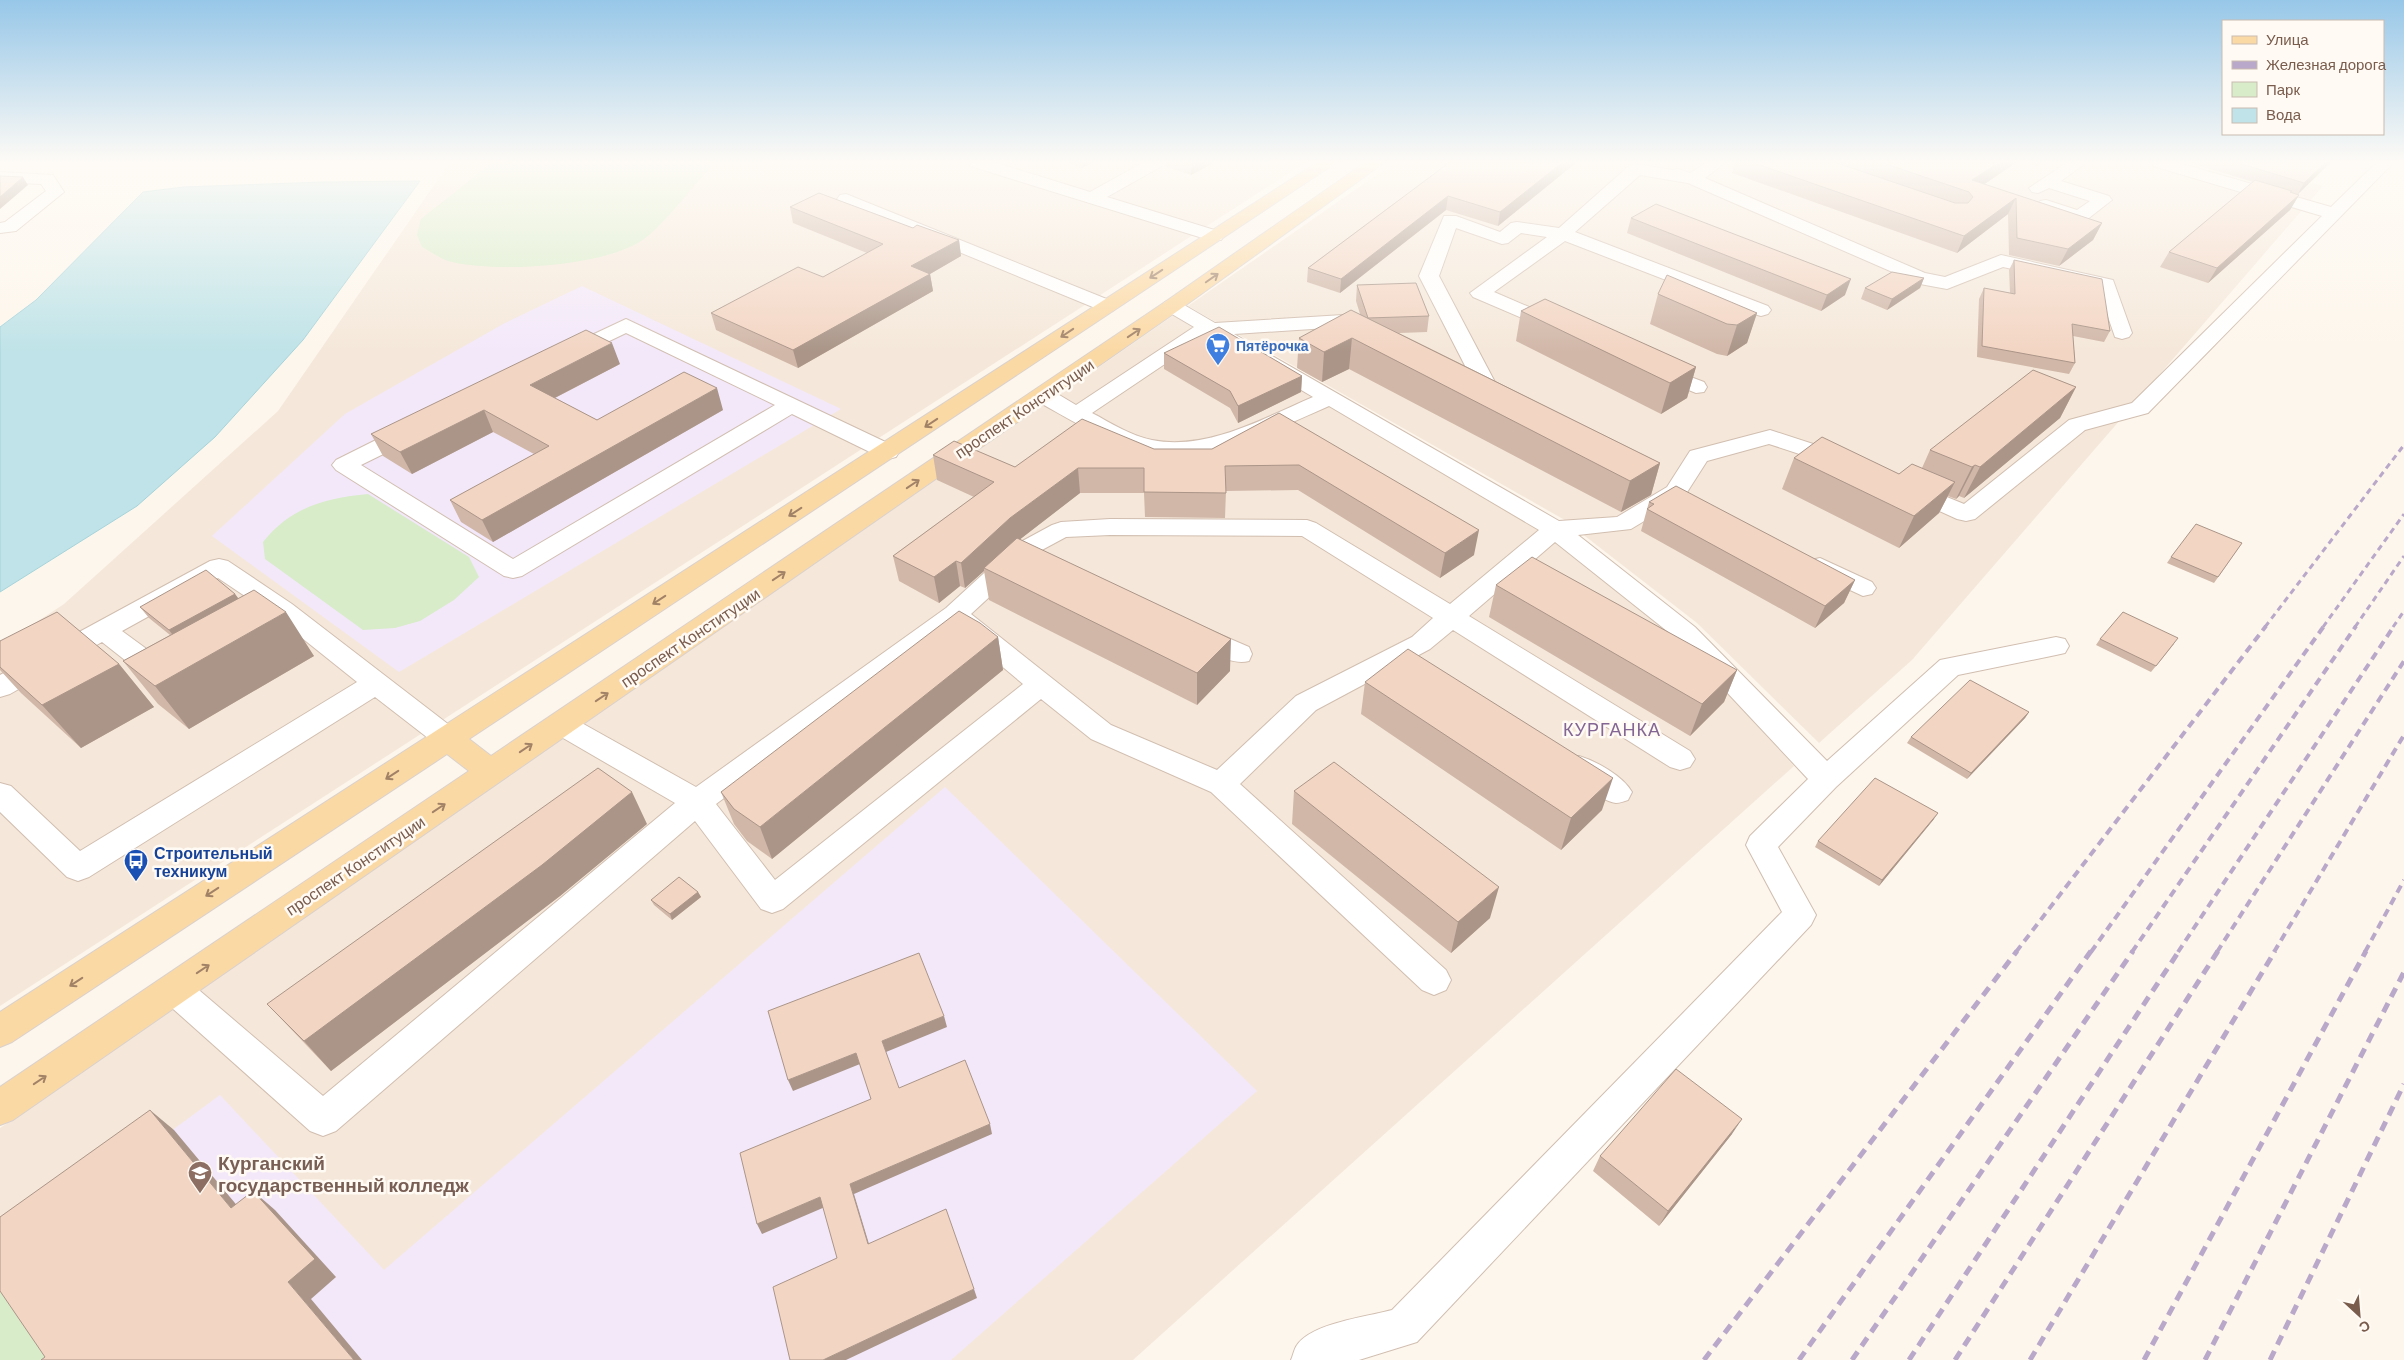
<svg xmlns="http://www.w3.org/2000/svg" width="2404" height="1360" viewBox="0 0 2404 1360" font-family="Barlow,sans-serif">
<style>
.residential{fill:#f5e8da}
.education{fill:#f3e8fa}
.green{fill:#d8ecc9}
.water{fill:#bfe3e8;stroke:#a5d3da}
.lines{fill:none;stroke-linecap:round;stroke-linejoin:round}
.minor-casing{stroke:#d1beb0;stroke-width:2}
.major-casing{stroke:#dad1cd;stroke-width:2}
.minor{fill:#fff;fill-rule:evenodd}
.major{fill:#fbd9a5;fill-rule:evenodd}
.rail-far2{stroke:#b9a8c9;stroke-width:3;stroke-dasharray:6 4.5;stroke-linecap:butt}
.rail-far1{stroke:#b9a8c9;stroke-width:4;stroke-dasharray:8 5.5;stroke-linecap:butt}
.rail{stroke:#b9a8c9;stroke-width:5;stroke-dasharray:10 7;stroke-linecap:butt}
.wall{fill:#d1b7a8}
.shaded-wall{fill:#aa9588}
.building{fill:#f3d5c3;stroke:#aa9588}
.oneway{stroke:#a18267}
.labels{text-anchor:middle;dominant-baseline:central;stroke-width:5;stroke-linejoin:round;paint-order:stroke}
.far-shop-label{font-size:14px;font-weight:bold;fill:#366cbe;stroke:#fffaf3;text-anchor:start}
.street-label{font-size:16px;fill:#7a5c4d;stroke:#fffaf3}
.transit-label{font-size:16px;font-weight:bold;fill:#164399;stroke:#fffaf3;text-anchor:start}
.neighbourhood-label{font-size:18px;letter-spacing:1px;fill:#846695;stroke:#fffaf3}
.near-education-label{font-size:19px;font-weight:bold;fill:#785e54;stroke:#fffaf3;text-anchor:start}
</style>
<rect width="100%" height="100%" fill="#fdf6ec"/>
<path class="residential" d="M450,162H1306L0,1006V646L64,604L278,411Z
M1395,162H2296L2284,173L2323,186L1912,660L1819,743L1697,623L1563,519L1188,306Z
M1174,315L1536,528L1679,641L1794,766L1133,1360H0V1128Z"/>
<path class="education" d="M582,286L841,409L399,672L212,536L345,414L503,324Z
M945,787L1257,1091L951,1360H0V1257L220,1095L384,1270Z"/>
<path class="green" d="M493,162H715C695,184 670,217 648,236C612,267 498,273 452,262C442,260 431,252 422,247L417,235L421,219Z
M368,494L469,557L479,577L454,600L420,621L395,628L363,630L265,559L263,542C291,507 326,498 368,494Z
M0,1266L66,1360H0Z"/>
<path class="water" d="M420,181L303,340L215,437L137,506L0,592V327L36,300L143,192L184,187L324,182Z"/>
<g class="lines">
<defs>
<path id="minor" d="M968,162H993L1090,192L1144,162H1164L1162,166L1107,197L1221,232L1224,236L1221,240H1209L970,166Z
M1707,162H1726L1705,178L1925,273L1945,277L2001,255L2113,280L2132,333L2129,337L2122,339L2115,337L2098,288L2003,267L1947,289L1920,284L1688,183L1640,175L1575,232L1768,306L1771,310L1768,314L1761,316L1754,314L1565,241L1494,292L1564,322L1567,326L1564,330L1557,332L1550,330L1473,297L1470,293L1547,237L1521,233L1508,243L1502,244L1456,228L1439,276L1496,384L1512,393L1515,398L1512,403L1504,404L1496,403L1479,393L1419,276L1444,216H1456L1500,232L1511,223L1517,222L1559,228L1630,165L1636,164L1672,170L1678,169L1690,173Z
M2068,162H2087L2061,181L2109,196L2112,200L2085,221L2079,222L2040,209L2037,205L2040,201L2046,200L2077,210L2090,201L2049,188L2038,193L2032,192L2029,188Z
M2151,162H2176L2331,207L2377,162H2394L2148,413L2085,430L1975,519L1966,521L1957,519L1902,494L1898,489L1902,484L1910,482L1964,504L2069,420L2132,403L2322,216L2153,166Z
M0,172L53,175L64,192L16,231L0,233V223L5,222L46,191L41,184L0,182Z
M846,194L1114,302L1117,306L1114,310L1107,312L1100,310L840,203L837,199L840,195Z
M1172,300L1179,302L1215,323L1343,315L1350,317L1353,321L1350,325L1343,327L1234,334L1559,521L1617,517L1667,487L1690,451L1770,430L1850,456L1853,461L1850,466L1842,468L1769,444L1707,461L1684,497L1631,529L1578,535L1695,627L1827,761L1940,660L2056,637L2065,639L2069,646L2065,653L2056,655L1958,675L1836,787L1778,847L1816,915L1811,925L1417,1342L1359,1360H1291C1293,1356 1294,1349 1297,1345C1312,1323 1366,1317 1392,1310L1782,912L1746,845L1750,836L1808,779L1677,639L1555,542L1469,616L1690,751L1695,759L1690,767L1680,770L1670,767L1453,630L1430,649L1316,710L1240,784L1446,970L1451,980L1446,990L1434,995L1422,990L1211,792L1091,739L1041,699L783,909L772,913L761,909L695,821L336,1131L323,1136L310,1131L162,999L157,989L162,979L174,974L186,979L323,1096L675,803L551,731L547,724L551,717L561,714L571,717L696,787L946,608L1006,553L1012,552L1015,545L1052,525L1061,522L1110,519L1307,520L1316,523L1450,604L1539,530L1329,406C1267,433 1199,470 1131,448C1097,437 1066,417 1035,400L1032,395L1035,390L1043,389L1051,390L1076,405L1194,327L1165,310L1162,306L1165,302ZM1208,335L1313,397C1264,418 1207,451 1152,440C1131,436 1111,423 1092,413ZM1110,535L1302,536L1433,618L1412,637L1296,696L1217,770L1111,725L971,614L1024,565L1027,558L1066,537ZM955,627L1023,684L775,880L716,804Z
M626,319L896,447L899,452L896,457L888,459L880,457L792,414L522,576L513,578L504,576L336,470L332,465L336,460L404,426L412,424L420,426L423,431L420,436L361,465L513,559L775,405L626,333L574,358L567,360L560,358L557,354L560,350Z
M1656,364L1704,382L1707,387L1704,392L1696,393L1649,374L1645,370L1649,366Z
M1820,558L1872,582L1876,588L1872,594L1863,596L1811,572L1807,566L1811,560Z
M219,559L228,561L292,604L457,731L461,738L457,745L447,749L437,745L375,697L89,877L78,881L67,877L0,812V783L11,786L80,851L357,682L282,622L255,635L246,632L242,626L246,620L264,609L218,578L122,631L174,669L178,676L174,683L164,686L154,683L102,642L10,694L0,697V675L210,561Z
M1198,625L1249,647L1252,654L1249,661C1229,666 1206,649 1189,640L1185,634L1189,628Z
M1579,756C1596,761 1623,776 1632,792L1628,800C1624,801 1620,803 1616,803C1603,802 1570,778 1564,767L1569,759Z"/>
<path id="major" d="M1318,162H1337L469,739L491,756L1165,302L1366,162H1385L1179,310L13,1120L0,1125V1087L469,771L447,754L12,1042L0,1047V1012Z"/>
</defs>
<use href="#minor" class="minor-casing"/>
<use href="#major" class="major-casing"/>
<use href="#minor" class="minor"/>
<use href="#major" class="major"/>
<path class="rail-far2" d="M2265,627L2404,445
M2323,627L2404,514
M2355,627L2404,556
M2393,627L2404,611"/>
<path class="rail-far1" d="M2016,952L2266,626
M2091,952L2324,626
M2132,952L2356,626
M2178,952L2394,626
M2217,952L2404,661
M2274,952L2404,735
M2365,952L2404,880"/>
<path class="rail" d="M1704,1360L2017,951
M1799,1360L2091,951
M1852,1360L2133,951
M1909,1360L2179,951
M1955,1360L2218,951
M2030,1360L2275,951
M2144,1360L2366,951
M2205,1360L2404,972
M2270,1360L2404,1084"/>
</g>
<path class="wall" d="M1066,162H1094L1082,168Z
M1164,162H1215L1191,175L1164,166Z
M1449,162H1577L1498,226L1446,210L1340,293L1307,282L1308,268L1444,167V165Z
M1735,162H2017L1984,184L2102,223L2093,240L2059,266L2009,255L2008,214L1957,253L1732,173Z
M2024,162H2043L2037,166Z
M2188,162H2331L2297,195H2299L2290,210L2208,283L2160,267L2169,252L2253,182Z
M790,207L913,228L959,240L961,256L930,274L933,291L798,368L716,330L711,313L823,277L867,253L793,223Z
M1631,218L1845,295L1821,311L1627,233Z
M2014,260L2110,331L2104,342L2073,336L2075,363L2069,374L1977,357L1979,299L1984,288L2010,293L2009,270Z
M1924,278L1920,288L1887,310L1861,299L1865,288Z
M1357,285L1429,316L1427,332L1399,333L1660,463L1651,495L1621,512L1349,369L1322,382L1297,368L1299,338L1360,314L1356,301Z
M1658,294L1757,313L1747,343L1727,356L1717,354L1650,324Z
M1521,311L1696,367L1687,398L1661,414L1516,341Z
M1164,353L1302,376L1301,392L1238,423L1230,408L1164,369Z
M620,364L555,398L597,420L723,410L493,542L461,522L450,500L534,454L493,432L412,474L383,456L371,434Z
M2076,387L2060,418L1964,498L1959,496L1956,499L1948,496L1939,513L1899,548L1782,489L1794,458L1899,474L1922,468L1930,450Z
M1279,413L1474,555L1440,578L1298,490L1226,491L1225,518L1145,517L1144,493H1080L1020,539L1230,671L1197,705L989,600L984,571L965,588L960,586L939,603L899,581L893,556L974,497L937,480L933,455L1015,467L1154,449H1212Z
M1649,502L1855,580L1844,603L1815,628L1641,531Z
M2242,543L2214,583L2167,563L2171,557Z
M1496,585L1737,670L1724,702L1690,736L1489,617Z
M235,594L238,598L314,656L189,729L158,704L123,661L170,635L149,618L140,607Z
M998,637L1003,670L772,859L747,841L734,824L721,792Z
M2100,639L2174,644L2151,672L2096,645Z
M0,641L119,664L154,707L81,748L21,693L0,670Z
M1365,682L1602,810L1561,850L1361,714Z
M2029,712L2025,718L1967,779L1907,743L1911,737Z
M1294,791L1490,918L1451,953L1292,824Z
M1934,819L1879,886L1815,847L1818,841Z
M647,824L560,896L331,1071L267,1004Z
M698,892L701,897L672,920L654,905L651,900Z
M1732,1134L1659,1226L1593,1171L1600,1156Z"/>
<path class="shaded-wall" d="M1082,162H1094L1082,168Z
M1192,162H1215L1191,175Z
M1563,162H1577L1498,226L1500,212Z
M2000,162H2017L1970,194L1972,180Z
M2039,162H2043L2037,166Z
M2326,162H2331L2297,195L2304,183Z
M23,177L28,185L0,209V197Z
M2299,195L2290,210L2208,283L2217,268Z
M1448,196L1446,210L1340,293L1341,279Z
M2016,198L2008,214L1957,253L1964,236Z
M2102,223L2093,240L2059,266L2068,249Z
M959,240L961,256L930,274L933,291L798,368L793,350L911,266Z
M1924,278L1920,288L1887,310L1892,299Z
M1851,279L1845,295L1821,311L1827,295Z
M1757,313L1747,343L1727,356L1737,325Z
M1352,338L1349,369L1322,382L1324,352Z
M612,343L620,364L539,406L530,385Z
M1696,367L1687,398L1661,414L1670,383Z
M1302,376L1301,392L1238,423V406Z
M2076,387L2060,418L1964,498L1980,467Z
M717,388L723,410L493,542L482,520Z
M484,410L493,432L412,474L400,452Z
M1660,463L1651,495L1621,512L1630,481Z
M1975,465L1959,496L1956,499L1972,467Z
M1078,468L1080,493L1014,544L984,568V571L965,588L961,563L1010,518Z
M1955,482L1939,513L1899,548L1914,516Z
M1479,530L1474,555L1440,578L1445,553Z
M956,561L960,586L939,603L934,577Z
M1855,580L1844,603L1815,628L1825,606Z
M235,594L243,605L178,642L169,630Z
M286,612L314,656L189,729L155,686Z
M998,637L1003,670L772,859L760,827Z
M1231,639L1230,671L1197,705V673Z
M119,664L154,707L81,748L42,705Z
M1737,670L1724,702L1690,736L1702,704Z
M2029,712L2025,718L1967,779L1971,773Z
M1613,778L1602,810L1561,850L1571,818Z
M632,792L647,824L560,896L331,1071L304,1041Z
M1938,813L1934,819L1879,886L1882,880Z
M1499,887L1490,918L1451,953L1458,922Z
M698,892L701,897L672,920L670,914Z
M944,1016L947,1027L886,1052L882,1041Z
M856,1053L860,1064L793,1091L788,1080Z
M150,1110L174,1130L255,1227L231,1208Z
M1742,1119L1732,1134L1659,1226L1668,1211Z
M990,1124L992,1134L854,1194L872,1254L868,1244L850,1184Z
M253,1191L275,1210L336,1277L311,1299L362,1360H354L288,1282Z
M820,1197L825,1207L762,1234L757,1224Z
M974,1289L977,1298L846,1360H823Z"/>
<path class="building" d="M1449,162H1563L1500,212L1448,196L1341,279L1308,268L1446,165H1444Z
M1751,162H1834L1955,203H1968L1973,197L1969,192L1880,162H2000L1972,180L2102,223L2068,249L2017,238L2016,198L1964,236Z
M2235,162H2269L2272,163L2277,162H2326L2304,183Z
M0,176L23,177L0,197Z
M2255,180L2292,191L2290,192L2299,195L2217,268L2169,252Z
M819,193L913,228L917,225L959,240L911,266L930,274L793,350L711,313L798,267L823,277L883,244L790,207Z
M1656,204L1851,279L1827,295L1631,218Z
M2014,260L2102,279L2110,331L2072,324L2075,363L1982,346L1984,288L2015,294Z
M1892,272L1924,278L1892,299L1865,288Z
M1667,275L1757,313L1737,325L1727,324L1658,294Z
M1416,283L1429,316L1368,318L1357,285Z
M1545,299L1696,367L1670,383L1521,311Z
M1351,310L1660,463L1630,481L1352,338L1324,352L1299,338Z
M1219,327L1302,376L1238,406L1230,391L1164,353Z
M586,330L612,343L530,385L597,420L684,372L717,388L482,520L450,500L549,446L484,410L400,452L371,434Z
M2033,370L2076,387L1980,467L1975,465L1972,467L1930,450Z
M1279,413L1479,530L1445,553L1299,465L1225,466L1226,493L1144,492V468H1078L1010,518L961,563L956,561L934,577L893,556L994,482L933,455L954,441L1015,467L1082,419L1154,449H1212Z
M1822,437L1899,474L1912,464L1955,482L1914,516L1794,458Z
M1676,486L1855,580L1825,606L1647,509L1654,504L1649,502Z
M2196,524L2242,543L2218,577L2171,557Z
M1017,538L1231,639L1197,673L984,568Z
M1532,557L1737,670L1702,704L1496,585Z
M206,570L235,594L169,630L140,607Z
M254,590L286,612L155,686L123,661Z
M959,611L980,623L998,637L760,827L734,809L721,792Z
M57,612L119,664L42,705L0,667V641Z
M2123,612L2178,638L2156,666L2100,639Z
M1408,649L1613,778L1571,818L1365,682Z
M1970,680L2029,712L1971,773L1911,737Z
M1334,762L1499,887L1458,922L1294,791Z
M598,768L632,792L542,865L304,1041L267,1004Z
M1875,778L1938,813L1882,880L1818,841Z
M679,877L698,892L670,914L651,900Z
M919,953L944,1016L882,1041L899,1088L965,1060L990,1124L850,1184L868,1244L946,1209L974,1289L823,1360H790L773,1287L837,1258L820,1197L757,1224L740,1153L871,1099L856,1053L788,1080L768,1011Z
M1676,1069L1742,1119L1668,1211L1600,1156Z
M150,1110L231,1208L253,1191L315,1259L288,1282L354,1360H41L45,1357L0,1291V1217Z"/>
<defs><path id="oneway-shaft" d="M-6 0H5M1.5-3L5.5 0L1.5 3" fill="none" stroke-width="1.6" stroke-linecap="round" stroke-linejoin="round" transform="scale(1.25)"/></defs>
<g class="oneway">
<use href="#oneway-shaft" transform="translate(1156 274) rotate(147)"/>
<use href="#oneway-shaft" transform="translate(1212 278) rotate(-35)"/>
<use href="#oneway-shaft" transform="translate(1067 333) rotate(146)"/>
<use href="#oneway-shaft" transform="translate(1134 333) rotate(-34)"/>
<use href="#oneway-shaft" transform="translate(931 423) rotate(146)"/>
<use href="#oneway-shaft" transform="translate(913 484) rotate(-34)"/>
<use href="#oneway-shaft" transform="translate(795 512) rotate(147)"/>
<use href="#oneway-shaft" transform="translate(779 576) rotate(-34)"/>
<use href="#oneway-shaft" transform="translate(659 600) rotate(147)"/>
<use href="#oneway-shaft" transform="translate(602 697) rotate(-34)"/>
<use href="#oneway-shaft" transform="translate(526 748) rotate(-34)"/>
<use href="#oneway-shaft" transform="translate(392 775) rotate(147)"/>
<use href="#oneway-shaft" transform="translate(439 808) rotate(-34)"/>
<use href="#oneway-shaft" transform="translate(212 892) rotate(147)"/>
<use href="#oneway-shaft" transform="translate(203 969) rotate(-34)"/>
<use href="#oneway-shaft" transform="translate(76 982) rotate(147)"/>
<use href="#oneway-shaft" transform="translate(40 1080) rotate(-34)"/>
</g>
<linearGradient id="sky" x2="0" y2="1"><stop stop-color="#97c7e8"/><stop offset="0.46" stop-color="#fefbf6"/><stop offset="1" stop-color="#fefbf6" stop-opacity="0"/></linearGradient>
<rect width="2404" height="352" fill="url(#sky)"/>
<defs>
<symbol id="supermarket-pin" viewBox="-11 -11 22 30"><path d="M0 17L-7.5 6A9.5 9.5 0 1 1 7.5 6Z" fill="#3f7fe0" stroke="#fffaf3"/><path d="M-6-5.5h2.5l.6 2H6L4.5 2H-2.5L-4.4-4H-6ZM-1.5 3.2a1.3 1.3 0 1 0 .1 0ZM3 3.2a1.3 1.3 0 1 0 .1 0Z" fill="#fff"/></symbol>
<symbol id="bus-pin" viewBox="-11 -11 22 30"><path d="M0 17L-7.5 6A9.5 9.5 0 1 1 7.5 6Z" fill="#1a4fb4" stroke="#fffaf3"/><path d="M-5-6H5V4H4V6H2V4H-2V6H-4V4H-5ZM-3.5-4V0h7V-4ZM-3.5 1.2v1.5H-2V1.2ZM2 1.2v1.5H3.5V1.2Z" fill="#fff"/></symbol>
<symbol id="university-pin" viewBox="-11 -11 22 30"><path d="M0 17L-7.5 6A9.5 9.5 0 1 1 7.5 6Z" fill="#8d6e63" stroke="#fffaf3"/><path d="M0-5L7-2L0 1L-7-2ZM-4 1L0 2.5L4 1V4Q0 6-4 4Z" fill="#fff"/></symbol>
</defs>
<g fill-rule="evenodd">
<use href="#supermarket-pin" x="1204" y="331" width="28" height="38"/>
<use href="#bus-pin" x="122" y="847" width="28" height="38"/>
<use href="#university-pin" x="186" y="1159" width="28" height="38"/>
</g>
<g class="labels">
<g class="far-shop-label">
<text x="1236" y="345">Пятёрочка</text>
</g>
<g class="street-label">
<text transform="translate(1024 408) rotate(-34)">проспект Конституции</text>
<text transform="translate(690 637) rotate(-34)">проспект Конституции</text>
<text transform="translate(355 865) rotate(-34)">проспект Конституции</text>
</g>
<g class="transit-label">
<text x="154" y="852">Строительный<tspan x="154" dy="18">техникум</tspan></text>
</g>
<g class="neighbourhood-label">
<text x="1612" y="729">КУРГАНКА</text>
</g>
<g class="near-education-label">
<text x="218" y="1162">Курганский<tspan x="218" dy="22">государственный колледж</tspan></text>
</g>
</g>
<rect x="2222" y="20" width="162" height="115" fill="#fffaf3" stroke="#cabbb1"/>
<rect x="2232" y="36" width="25" height="8" fill="#fbd9a5" stroke="#cabbb1"/>
<text x="2266" y="45" font-size="15" fill="#7a5c4d">Улица</text>
<rect x="2232" y="61" width="25" height="8" fill="#b9a8c9" stroke="#cabbb1"/>
<text x="2266" y="70" font-size="15" fill="#7a5c4d">Железная дорога</text>
<rect x="2232" y="82" width="25" height="15" fill="#d8ecc9" stroke="#cabbb1"/>
<text x="2266" y="95" font-size="15" fill="#7a5c4d">Парк</text>
<rect x="2232" y="108" width="25" height="15" fill="#bfe3e8" stroke="#cabbb1"/>
<text x="2266" y="120" font-size="15" fill="#7a5c4d">Вода</text>
<g transform="translate(2359 1315) rotate(154)" stroke="#fffaf3" stroke-width="4" paint-order="stroke">
<path d="M0-4L9 19L0 12L-9 19Z" fill="#7a5c4d"/>
<text y="-8" font-size="14" font-weight="bold" text-anchor="middle" fill="#7a5c4d">С</text>
</g>
</svg>
